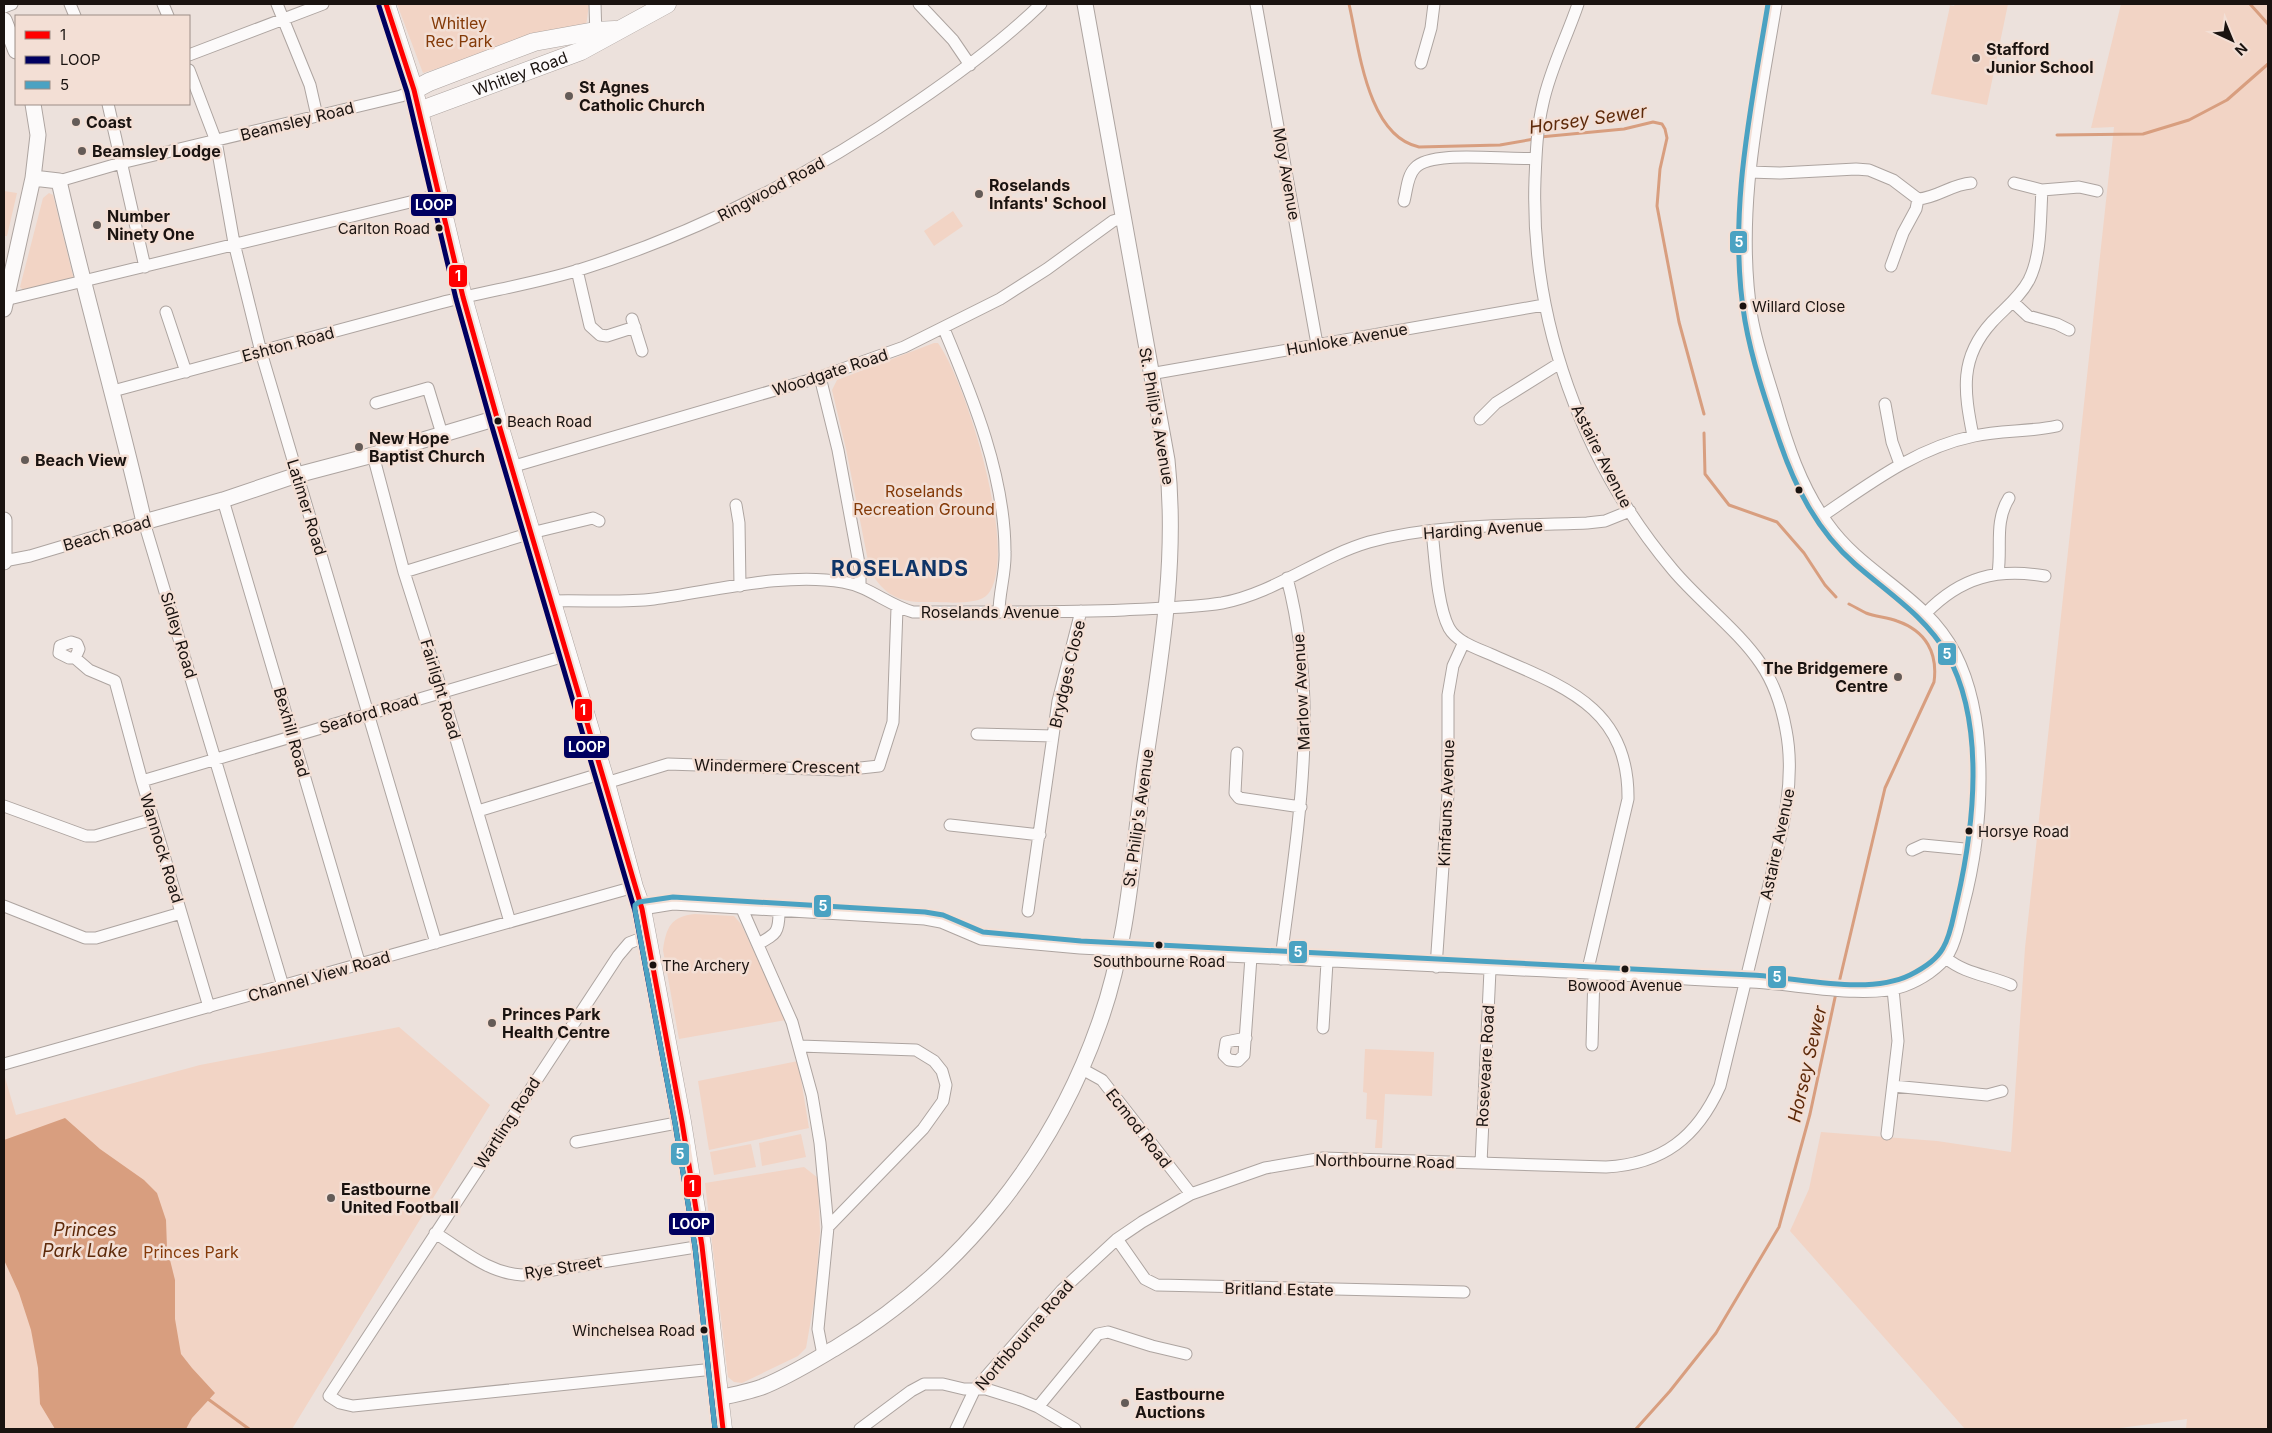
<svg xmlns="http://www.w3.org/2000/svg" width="2272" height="1433" viewBox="0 0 2272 1433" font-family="Inter,sans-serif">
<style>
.green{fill:#f2d4c5}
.water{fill:#d89e7f}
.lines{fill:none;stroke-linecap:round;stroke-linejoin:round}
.stream{stroke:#d89e7f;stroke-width:3}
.street-casing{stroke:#ada4a0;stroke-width:13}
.secondary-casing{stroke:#ada4a0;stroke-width:17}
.primary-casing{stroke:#ada4a0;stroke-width:19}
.street{stroke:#fcfafa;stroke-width:11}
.secondary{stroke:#fcfafa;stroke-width:15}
.primary{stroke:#fcfafa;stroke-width:18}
.bus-1-casing{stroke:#f3dfd5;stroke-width:9}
.bus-2-casing{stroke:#f3dfd5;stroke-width:9}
.bus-3-casing{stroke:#f3dfd5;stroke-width:9}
.bus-1{stroke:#f00;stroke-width:5}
.bus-2{stroke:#000060;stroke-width:5}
.bus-3{stroke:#4ba2c2;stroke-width:5}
.poi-dot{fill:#645b57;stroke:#f3dfd5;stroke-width:2}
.bus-dot{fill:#1a1310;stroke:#f3dfd5;stroke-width:2}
.labels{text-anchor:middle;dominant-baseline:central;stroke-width:5;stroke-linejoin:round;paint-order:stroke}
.bus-label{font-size:15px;fill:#1a1310;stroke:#f3dfd5;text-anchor:start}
.park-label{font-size:16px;fill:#843a08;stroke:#f3dfd5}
.poi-label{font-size:16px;font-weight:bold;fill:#1a1310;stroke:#f3dfd5;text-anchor:start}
.street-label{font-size:16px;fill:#1a1310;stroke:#f3dfd5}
.water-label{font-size:18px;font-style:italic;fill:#5e2a0a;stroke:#f3dfd5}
.district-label{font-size:21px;font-weight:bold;letter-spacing:1px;fill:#0f3467;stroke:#f3dfd5}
.line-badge{stroke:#f3dfd5;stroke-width:2}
.badge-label{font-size:14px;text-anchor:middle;font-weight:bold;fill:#fff}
</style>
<rect width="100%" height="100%" fill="#ece1dc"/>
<path class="green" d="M397,4H589L586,26L498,49L423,73Z
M1955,4H2008L1987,105L1931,94L1950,6L1949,5L1954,6Z
M2121,4H2268V1429H2186L2187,1419L2113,1429H1965L1790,1231L1809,1189L1821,1132L1937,1141L2011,1152L2025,948L2114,127L2091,128Z
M4,191L17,193L7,236H4Z
M49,193L53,195L74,280L26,292L20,287L43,198Z
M953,211L963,226L934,246L924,231Z
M934,343H938C966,381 1020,555 988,594C978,606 944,602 929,602C900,603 885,596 870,571L846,449L832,390L837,380Z
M695,914L734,916L741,924L786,1020L679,1039L663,950C666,928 671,916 695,914Z
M399,1027L490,1105L292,1429H4V1074L16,1115L200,1065Z
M1365,1049L1434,1052L1432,1096L1385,1094L1382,1148H1375L1377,1120L1366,1119L1367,1093L1363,1092Z
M798,1061L809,1128L709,1150L698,1081Z
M801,1134L806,1157L762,1166L759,1143Z
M751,1144L756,1167L714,1175L710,1152Z
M804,1167L818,1178L820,1232L815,1296L806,1348L798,1356L742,1383L734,1382L728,1377L705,1183Z"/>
<path class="water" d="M65,1118L100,1149L144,1180L157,1193L166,1220L167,1248L175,1280V1319L181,1354L192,1368L215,1393L192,1418L186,1429H55L40,1404L38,1368L31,1330L19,1293L4,1260V1140Z"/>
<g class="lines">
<path class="stream" d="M1349,4C1359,47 1367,136 1419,147L1500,145L1534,139
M2250,4L2268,24
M2057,135L2143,134L2189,120L2227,100L2268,64
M1540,137L1624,129L1653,122L1662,124L1665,129L1667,138L1660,169L1657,206L1679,322L1704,414
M1704,433L1705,474L1729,505L1777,522L1804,553L1825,585L1836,597
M1838,987L1885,788L1934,682C1938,653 1926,631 1897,621C1887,617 1876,617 1866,613C1860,610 1855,607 1849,604
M208,1399L249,1429
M1636,1429L1670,1391L1716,1333L1779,1227L1810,1114L1836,993"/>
<defs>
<path id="street" d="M70,4L75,16
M163,4L168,16
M277,4L310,85L317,116
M595,4L596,37
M919,4L953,40L970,65
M1256,4L1317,344
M4,7L12,4
M189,55L323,4
M1421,63L1431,28L1434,4
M189,70L216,141L234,243L261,352L436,943
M108,104L145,267
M1749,172L1780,173L1856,169L1869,170L1893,180L1918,199
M59,181L121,163L401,96L414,90
M2014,183L2042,190L2079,187L2097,191
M1404,201C1407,190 1407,176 1415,168C1432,149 1509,161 1536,158
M1891,266L1903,233L1916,209L1918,199C1937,198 1952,184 1971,183
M577,270L590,326L600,335L607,336L635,327
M5,300L439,195
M2013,302L2028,316L2057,324L2069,330
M166,312L186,372
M632,319L642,351
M944,329C973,398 1005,476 1005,552C1006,572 999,592 999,612
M1150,374L1544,305
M820,377L838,450L860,569V586
M113,391C222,362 331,333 440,303C486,291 533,284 579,270C700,232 813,174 917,102C961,72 1003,41 1041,4
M376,403L428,388L442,434
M1885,404L1892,442L1900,464
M1480,419L1496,403L1560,363
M1973,436C1964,391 1959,358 1992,322C2005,308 2020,297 2029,280C2042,254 2040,218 2042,190
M373,455L404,572L440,685L510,922
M511,467L820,377L904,347L1000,299L1047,269L1113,221L1123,218
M223,500L360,965
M736,505L739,523L740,586
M1822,516C1869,484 1916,448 1974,436C2001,430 2030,432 2057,426
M1432,531C1435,557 1437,605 1449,628C1457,642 1476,648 1490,654C1562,686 1629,706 1628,799L1587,973
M4,561L30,556L144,522L283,986
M404,572L531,533L593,518L599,521
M1998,573C2002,547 1994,522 2009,498
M552,601C585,600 621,603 654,599C714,591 784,572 843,582C868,586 888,605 913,612C983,612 1054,613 1124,610C1157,608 1190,608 1222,603C1275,593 1318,557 1369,542C1439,523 1515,526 1587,523L1605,521L1630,511
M1926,613C1961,577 1997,568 2045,576
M75,658H69L59,653L60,646L71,642L77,644L79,649L75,658L89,670L115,681L142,781L209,1007
M977,734L1053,736
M1237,753L1235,793L1239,798L1301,807
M142,781L568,655
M606,783L668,764L842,770L879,766L893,722L897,608
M4,806L86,836H95L153,819
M478,811L603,773
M950,825L1040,835
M1912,850L1923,845L1975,850
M4,906L85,938H96L181,913
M642,909L673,904L925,919L941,922L981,939L1080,948C1249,958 1418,965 1588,973C1642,976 1696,980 1751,982C1792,983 1866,1000 1904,986C1920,980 1940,968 1949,953C1957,939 1959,922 1963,907C1983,832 1991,723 1955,653C1926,596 1863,574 1828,524C1801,487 1787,444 1775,401C1767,374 1757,346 1752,318C1735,212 1759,108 1776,4
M742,909L792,1022L812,1095L820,1143L828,1227L818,1329L823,1355
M1028,911L1058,701L1081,611
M647,936L629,943L618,956L329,1396L340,1403L353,1406L714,1369
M758,944C776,934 779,933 779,912
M1946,958C1965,974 1988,975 2011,985
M1281,959C1297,831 1321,707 1287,578
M1436,967L1448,794V695L1453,666L1464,642
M1323,1028L1327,962
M1246,1038L1226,1042L1224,1055L1229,1060L1238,1061L1244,1055L1251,957
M1592,1045L1594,974
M800,1046L916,1050L934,1061L942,1071L946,1085L943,1101L923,1129L828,1227
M4,1064L634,887
M1082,1069L1102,1080L1191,1194
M1893,1086L1987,1095L2002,1091
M1887,1134L1898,1041L1893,989
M576,1142L682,1122
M1481,1163L1490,970
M435,1233C463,1250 488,1273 522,1275L702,1246
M1117,1239L1145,1279L1157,1285L1464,1292
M1038,1407L1098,1334L1108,1332L1152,1346L1186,1354
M860,1429L911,1391L924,1384H943L964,1389H986L1021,1400L1038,1407L1075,1429
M956,1429L975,1389L1062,1290L1117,1239L1142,1222L1191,1194L1265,1168L1323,1158L1606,1167C1663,1164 1697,1137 1720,1086C1735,1023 1751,960 1766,897C1779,843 1797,786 1786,730C1782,708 1774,683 1761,664C1739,631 1699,601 1673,570C1582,462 1530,320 1535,179C1536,154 1537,128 1543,103C1550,69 1567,37 1578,4"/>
<path id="secondary" d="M4,20L16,51
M33,178L59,181C85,295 118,408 144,522L223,500L297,475L373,455L497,418
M4,309L33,178L38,135L33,104
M4,520V562
M718,1398C733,1395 748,1392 762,1387C788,1377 813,1361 837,1347C959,1274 1052,1158 1099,1024C1129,941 1133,850 1145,763C1160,661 1178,563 1167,460L1085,4"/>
<g id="primary">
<path d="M386,4L414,90L463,297L497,418L606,783L634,887L642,909L682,1122L702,1246L723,1429"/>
<path d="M414,90L429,82L534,42L595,31L615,30"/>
<path id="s1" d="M419,111L581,51L667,4"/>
</g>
</defs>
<use href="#street" class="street-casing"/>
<use href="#secondary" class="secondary-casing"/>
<use href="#primary" class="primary-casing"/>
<use href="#street" class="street"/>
<use href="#secondary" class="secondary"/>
<use href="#primary" class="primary"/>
<defs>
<path id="bus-1" d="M386,4L414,90L463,297L497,418L642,909L682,1122L702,1246L723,1429"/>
<path id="bus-2" d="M379,6L407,92L456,299L490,420L635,911L675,1123L695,1247L715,1429"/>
<path id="bus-3" d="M715,1429L695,1247L675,1123L635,910V905L639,902L673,897L925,912L943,915L983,932L1081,941L1751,975C1798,977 1867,996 1910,975C1922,969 1936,961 1943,948C1951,935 1953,917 1957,901C1974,827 1986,724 1947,654C1925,616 1888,593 1855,564C1817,531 1795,487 1779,440C1766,402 1752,361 1745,321C1727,216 1751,108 1768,4"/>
</defs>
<use href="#bus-1" class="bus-1-casing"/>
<use href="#bus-2" class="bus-2-casing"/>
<use href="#bus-3" class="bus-3-casing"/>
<use href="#bus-1" class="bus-1"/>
<use href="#bus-2" class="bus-2"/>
<use href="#bus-3" class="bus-3"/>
</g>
<g class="poi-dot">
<circle cx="1976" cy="58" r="5"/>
<circle cx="569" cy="96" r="5"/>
<circle cx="76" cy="122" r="5"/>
<circle cx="82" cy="151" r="5"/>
<circle cx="979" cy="194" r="5"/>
<circle cx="97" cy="225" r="5"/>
<circle cx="359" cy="447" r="5"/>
<circle cx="25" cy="460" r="5"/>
<circle cx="1898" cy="677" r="5"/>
<circle cx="492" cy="1023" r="5"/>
<circle cx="331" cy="1198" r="5"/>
<circle cx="1125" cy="1403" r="5"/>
</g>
<g class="bus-dot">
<circle cx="439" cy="228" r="4.5"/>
<circle cx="1743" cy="306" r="4.5"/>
<circle cx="498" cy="421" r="4.5"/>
<circle cx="1799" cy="490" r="4.5"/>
<circle cx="1969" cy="831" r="4.5"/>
<circle cx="1159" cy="945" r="4.5"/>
<circle cx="653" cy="965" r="4.5"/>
<circle cx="1625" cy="969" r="4.5"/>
<circle cx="704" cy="1330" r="4.5"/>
</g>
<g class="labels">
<g class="bus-label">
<text x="430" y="228" text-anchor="end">Carlton Road</text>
<text x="1752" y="306">Willard Close</text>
<text x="507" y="421">Beach Road</text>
<text x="1978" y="831">Horsye Road</text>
<text x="1159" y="961" text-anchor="middle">Southbourne Road</text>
<text x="662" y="965">The Archery</text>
<text x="1625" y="985" text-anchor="middle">Bowood Avenue</text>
<text x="695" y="1330" text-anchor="end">Winchelsea Road</text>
</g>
<g class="park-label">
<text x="459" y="23">Whitley<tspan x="459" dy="18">Rec Park</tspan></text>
<text x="924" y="491">Roselands<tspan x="924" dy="18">Recreation Ground</tspan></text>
<text x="191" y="1252">Princes Park</text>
</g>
<g class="poi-label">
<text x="1986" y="49">Stafford<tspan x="1986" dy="18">Junior School</tspan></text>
<text x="579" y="87">St Agnes<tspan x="579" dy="18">Catholic Church</tspan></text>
<text x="86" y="122">Coast</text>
<text x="92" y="151">Beamsley Lodge</text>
<text x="989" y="185">Roselands<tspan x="989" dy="18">Infants' School</tspan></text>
<text x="107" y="216">Number<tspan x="107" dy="18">Ninety One</tspan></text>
<text x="369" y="438">New Hope<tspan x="369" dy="18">Baptist Church</tspan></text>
<text x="35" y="460">Beach View</text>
<text x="1888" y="668" text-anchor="end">The Bridgemere<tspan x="1888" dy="18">Centre</tspan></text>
<text x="502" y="1014">Princes Park<tspan x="502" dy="18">Health Centre</tspan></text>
<text x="341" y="1189">Eastbourne<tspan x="341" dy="18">United Football</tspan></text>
<text x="1135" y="1394">Eastbourne<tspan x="1135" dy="18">Auctions</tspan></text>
</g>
<g class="street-label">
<text stroke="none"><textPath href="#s1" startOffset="108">Whitley Road</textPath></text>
<text transform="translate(297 121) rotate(-14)">Beamsley Road</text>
<text transform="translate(1287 174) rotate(80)">Moy Avenue</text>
<text transform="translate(771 189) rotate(-28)">Ringwood Road</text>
<text transform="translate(1347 339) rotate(-10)">Hunloke Avenue</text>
<text transform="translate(288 344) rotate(-15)">Eshton Road</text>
<text transform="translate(830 372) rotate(-18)">Woodgate Road</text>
<text transform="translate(1157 416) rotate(80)">St. Philip's Avenue</text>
<text transform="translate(1602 456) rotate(63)">Astaire Avenue</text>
<text transform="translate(307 507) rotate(73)">Latimer Road</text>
<text transform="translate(1483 529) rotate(-4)">Harding Avenue</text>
<text transform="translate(107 533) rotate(-16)">Beach Road</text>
<text x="990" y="612">Roselands Avenue</text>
<text transform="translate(179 635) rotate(73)">Sidley Road</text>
<text transform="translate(1067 674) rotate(-77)">Brydges Close</text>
<text transform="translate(441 689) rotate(73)">Fairlight Road</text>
<text transform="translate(1301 692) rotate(-93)">Marlow Avenue</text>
<text transform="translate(369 713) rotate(-17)">Seaford Road</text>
<text transform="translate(292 732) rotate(74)">Bexhill Road</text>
<text transform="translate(777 766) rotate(1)">Windermere Crescent</text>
<text transform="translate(1446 803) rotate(-88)">Kinfauns Avenue</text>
<text transform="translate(1138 818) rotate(-82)">St. Philip's Avenue</text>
<text transform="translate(1777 844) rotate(-78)">Astaire Avenue</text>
<text transform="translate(162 848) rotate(73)">Wannock Road</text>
<text transform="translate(319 976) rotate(-16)">Channel View Road</text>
<text transform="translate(1485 1066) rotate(-87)">Roseveare Road</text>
<text transform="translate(507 1123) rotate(-57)">Wartling Road</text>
<text transform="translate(1139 1128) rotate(52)">Ecmod Road</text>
<text transform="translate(1385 1161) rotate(1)">Northbourne Road</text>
<text transform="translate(563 1267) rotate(-9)">Rye Street</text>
<text transform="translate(1279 1289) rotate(1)">Britland Estate</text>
<text transform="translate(1024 1335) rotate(-49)">Northbourne Road</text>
</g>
<g class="water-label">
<text transform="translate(1588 119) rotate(-8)">Horsey Sewer</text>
<text transform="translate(1807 1064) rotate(-77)">Horsey Sewer</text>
<text x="85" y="1229">Princes<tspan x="85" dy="21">Park Lake</tspan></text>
</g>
<g class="district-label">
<text x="900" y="568">ROSELANDS</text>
</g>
</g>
<g class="line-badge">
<rect x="410" y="193" width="47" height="24" rx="5" fill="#000060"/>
<rect x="1729" y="230" width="19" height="24" rx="5" fill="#4ba2c2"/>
<rect x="448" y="264" width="20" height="24" rx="5" fill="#f00"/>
<rect x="1937" y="642" width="20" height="24" rx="5" fill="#4ba2c2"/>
<rect x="574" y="698" width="19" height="24" rx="5" fill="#f00"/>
<rect x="563" y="735" width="47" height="24" rx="5" fill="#000060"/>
<rect x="813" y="894" width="19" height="24" rx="5" fill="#4ba2c2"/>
<rect x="1288" y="940" width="20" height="24" rx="5" fill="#4ba2c2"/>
<rect x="1767" y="965" width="20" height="24" rx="5" fill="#4ba2c2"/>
<rect x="670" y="1142" width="20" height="24" rx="5" fill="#4ba2c2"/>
<rect x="683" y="1174" width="19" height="24" rx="5" fill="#f00"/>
<rect x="668" y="1212" width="47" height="24" rx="5" fill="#000060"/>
</g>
<g class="badge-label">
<text x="434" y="210">LOOP</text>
<text x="1739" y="247">5</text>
<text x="458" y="281">1</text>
<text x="1947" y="659">5</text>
<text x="583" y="715">1</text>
<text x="587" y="752">LOOP</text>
<text x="823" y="911">5</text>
<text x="1298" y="957">5</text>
<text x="1777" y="982">5</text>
<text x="680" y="1159">5</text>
<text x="692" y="1191">1</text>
<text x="691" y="1229">LOOP</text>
</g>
<rect width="2272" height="1433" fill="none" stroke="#1a1310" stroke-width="10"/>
<rect x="15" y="15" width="175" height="90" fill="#f3dfd5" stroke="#9c8d86"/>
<rect x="25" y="31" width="25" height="8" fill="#ff0000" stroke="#9c8d86"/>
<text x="60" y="40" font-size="15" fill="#1a1310">1</text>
<rect x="25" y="56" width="25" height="8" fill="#000060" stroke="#9c8d86"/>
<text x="60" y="65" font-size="15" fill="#1a1310">LOOP</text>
<rect x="25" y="81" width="25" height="8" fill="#4ba2c2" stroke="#9c8d86"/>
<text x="60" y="90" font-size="15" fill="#1a1310">5</text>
<g transform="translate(2232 40) rotate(136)" stroke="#f3dfd5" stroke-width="4" paint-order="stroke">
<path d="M0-4L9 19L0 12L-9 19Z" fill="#1a1310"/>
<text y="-8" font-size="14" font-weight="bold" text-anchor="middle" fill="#1a1310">N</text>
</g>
</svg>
